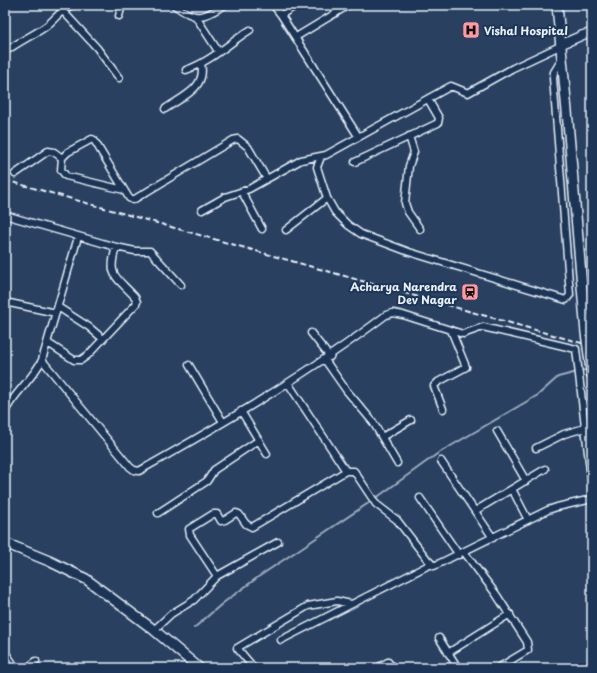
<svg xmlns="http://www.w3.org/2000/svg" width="597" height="673" viewBox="0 0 597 673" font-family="'Playpen Sans',sans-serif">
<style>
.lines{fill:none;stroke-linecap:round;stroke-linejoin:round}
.stream{stroke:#9dabbd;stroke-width:2}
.street-casing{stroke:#e8f1f8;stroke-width:9}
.secondary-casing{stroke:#e8f1f8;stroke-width:11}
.primary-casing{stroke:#e8f1f8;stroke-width:12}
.street{stroke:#1d3557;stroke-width:6}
.secondary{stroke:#1d3557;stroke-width:8}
.primary{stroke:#1d3557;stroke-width:9}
.rail{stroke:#e8f1f8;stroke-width:2;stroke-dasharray:6 3;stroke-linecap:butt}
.primary-bridge-casing{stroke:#e8f1f8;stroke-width:12;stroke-linecap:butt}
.primary-bridge{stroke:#1d3557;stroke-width:9}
.labels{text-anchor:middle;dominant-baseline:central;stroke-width:4;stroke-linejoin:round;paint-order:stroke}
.poi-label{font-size:11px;font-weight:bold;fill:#e8f1f8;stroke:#1d3557;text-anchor:start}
</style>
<rect width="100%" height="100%" fill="#294061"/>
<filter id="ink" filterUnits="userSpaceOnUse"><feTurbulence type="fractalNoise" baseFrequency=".025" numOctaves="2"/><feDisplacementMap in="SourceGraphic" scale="8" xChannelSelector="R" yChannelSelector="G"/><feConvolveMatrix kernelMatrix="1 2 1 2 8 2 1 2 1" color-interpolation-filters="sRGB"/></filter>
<g filter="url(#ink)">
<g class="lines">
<path class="stream" d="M194,628L223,603L261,575L376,498L437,454L538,395L558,377L589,369"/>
<defs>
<path id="street" d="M174,5C197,22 202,18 225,5
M273,5L281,15L297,5
M62,10L97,48L119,78
M281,15L358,136
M119,16L122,5
M196,17L218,51
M296,37L349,5
M5,52C18,42 32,36 45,27C55,20 60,10 72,5
M186,70C210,62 229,43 250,30
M165,109C182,97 207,88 201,64
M409,136L414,152L409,166L405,203L408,212L420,229
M321,157L317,167L327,198L335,212L348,225L361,234L409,252L566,300L570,295L553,78L554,72L562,59
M355,162L438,123L439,118L428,99
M15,174L48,151L54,152L62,158
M124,190L66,176L61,170L62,158L68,152L92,139L94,140L129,198L133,200L233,140L238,139L248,147L267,179
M242,192L262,229
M202,210L225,197L249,189L301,160L326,155L451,86L468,93L513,68L562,45
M5,215L116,247L135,251H150L181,285
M286,230L327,198
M5,302L56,313
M58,307L89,327L103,339
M311,333L330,357
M48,343L74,360H81L88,355L136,304L137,302L135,297C116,276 107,277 116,247
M42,360L130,467L134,470L139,471C224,423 308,374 386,315L393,313L403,315L463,334L483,327L576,349L592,488
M325,360L346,390L373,422L397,463
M189,365L223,422
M288,383L346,471
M443,409L434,386L438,382L466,367L451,330
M241,411L267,454
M5,412C13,394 32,380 42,360L78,237
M497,431L526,481
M382,437L411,420
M536,448L564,434L585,428
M441,461L493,538
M512,489L528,520
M420,498L459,555
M475,511L545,469
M158,513L207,481L214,470L259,440
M464,552L496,594L527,642L528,650L498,668
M217,576L190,535L189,529L213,514H217L221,521L225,520L236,513L239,514L246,524L252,527L346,471H354L376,504L397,520L427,559L434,566L548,510L557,507L592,499
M154,630L171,614L194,600L217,576L278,542
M439,638L458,668
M281,640L431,564
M5,652L16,668
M448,653L510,614
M27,668L36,661
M254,668L237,648L308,606L337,601L351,604
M377,668L388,662L393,668"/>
<path id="secondary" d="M562,44L583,35L592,33"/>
<path id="primary" d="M557,5L568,122
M5,543L49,561L86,579L154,630L199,668"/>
</defs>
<use href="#street" class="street-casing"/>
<use href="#secondary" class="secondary-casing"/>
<use href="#primary" class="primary-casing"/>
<use href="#street" class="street"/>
<use href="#secondary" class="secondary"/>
<use href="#primary" class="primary"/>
<path class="rail" d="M5,180L592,346"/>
<defs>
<path id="primary-bridge" d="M568,122L586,333L592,377"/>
</defs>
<use href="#primary-bridge" class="primary-bridge-casing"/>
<use href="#primary-bridge" class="primary-bridge"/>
</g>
</g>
<defs>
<symbol id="hospital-square" viewBox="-11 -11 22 22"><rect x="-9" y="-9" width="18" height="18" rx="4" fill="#ff9aa2" stroke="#1d3557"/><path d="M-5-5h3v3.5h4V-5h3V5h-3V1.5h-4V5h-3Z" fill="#111"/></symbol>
<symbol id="station-square" viewBox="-11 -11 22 22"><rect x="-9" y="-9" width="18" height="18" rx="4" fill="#ff9aa2" stroke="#1d3557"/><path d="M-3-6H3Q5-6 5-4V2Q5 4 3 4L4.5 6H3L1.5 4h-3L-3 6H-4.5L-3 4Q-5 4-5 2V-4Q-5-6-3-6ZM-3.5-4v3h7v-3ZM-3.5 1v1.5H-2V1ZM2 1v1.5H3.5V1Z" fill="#111"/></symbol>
</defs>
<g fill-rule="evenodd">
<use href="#hospital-square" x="461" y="20" width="20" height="20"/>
<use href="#station-square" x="460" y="282" width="20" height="20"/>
</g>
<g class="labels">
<g class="poi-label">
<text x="484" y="30">Vishal Hospital</text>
<text x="457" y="286" text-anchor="end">Acharya Narendra<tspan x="457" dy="13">Dev Nagar</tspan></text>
</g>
</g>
<rect width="597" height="673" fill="none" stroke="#1d3557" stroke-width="20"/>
<rect x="10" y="10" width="577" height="653" fill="none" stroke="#e8f1f8" stroke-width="1.5" filter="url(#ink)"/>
</svg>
